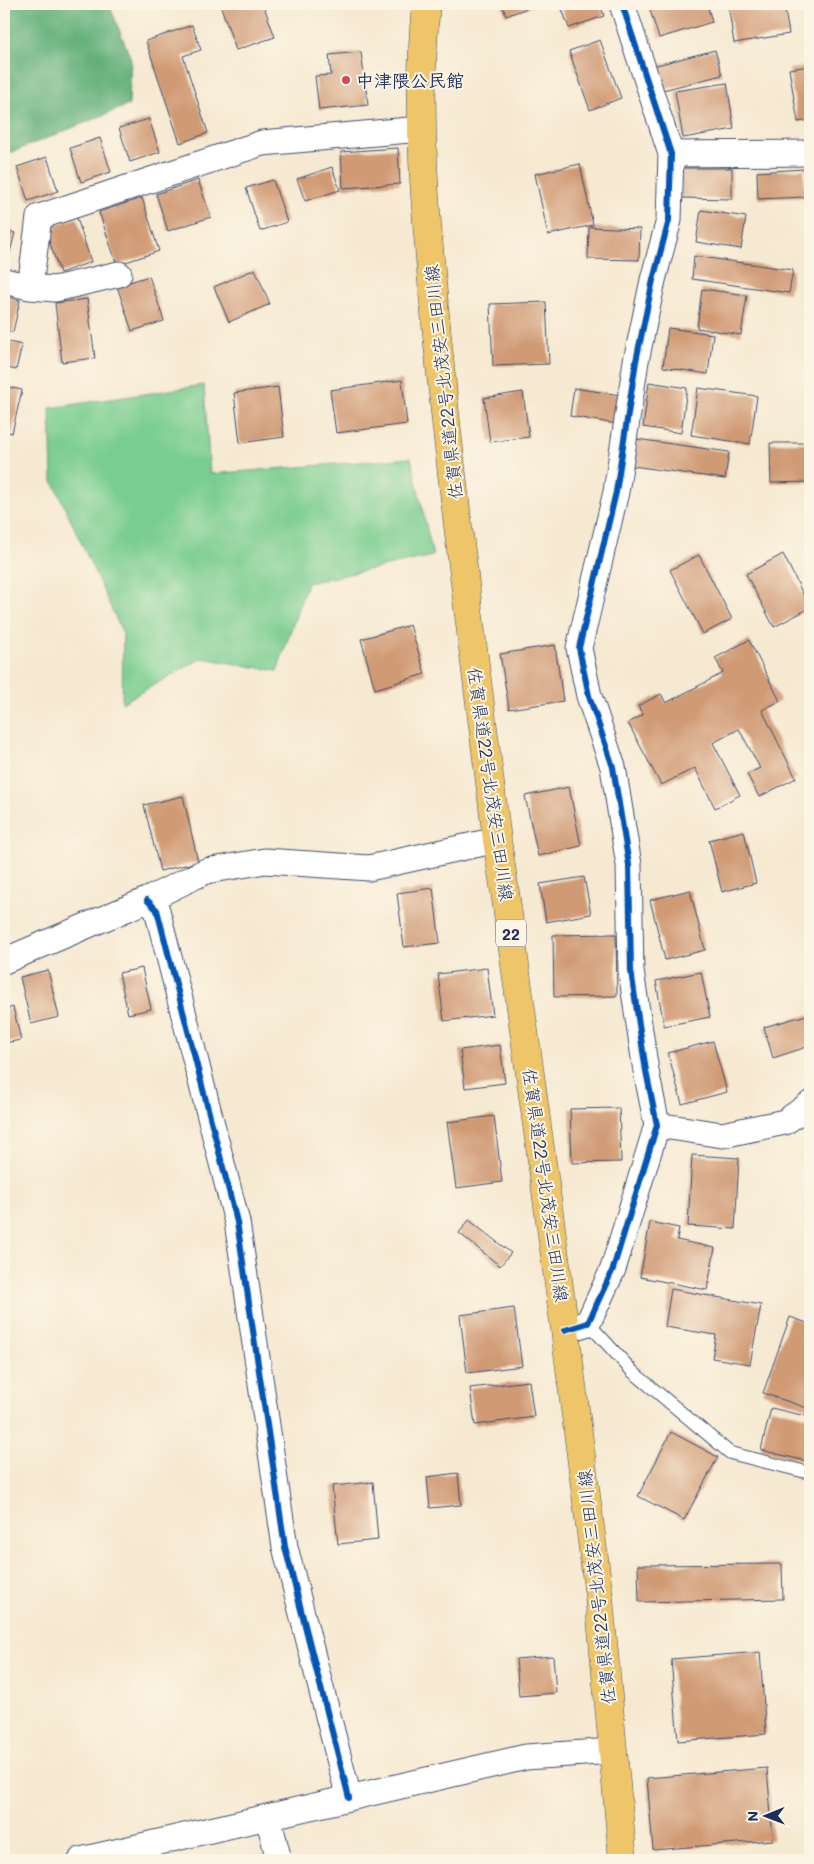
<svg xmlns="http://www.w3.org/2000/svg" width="814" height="1864" viewBox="0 0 814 1864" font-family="Mali,'Klee One',sans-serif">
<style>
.green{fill:#7acd90;stroke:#4a7e77}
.forest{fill:#63b07a;stroke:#3f706c}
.building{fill:#d09a75}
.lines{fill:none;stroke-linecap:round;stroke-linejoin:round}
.lane-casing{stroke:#3c4b6f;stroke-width:14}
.street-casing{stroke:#3c4b6f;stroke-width:27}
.primary-casing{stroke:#3c4b6f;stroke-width:29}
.lane{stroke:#fff;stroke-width:12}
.street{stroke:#fff;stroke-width:25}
.primary{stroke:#eec569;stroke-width:28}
.cycleway-casing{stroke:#fcf5e5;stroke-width:9}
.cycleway{stroke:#0057b8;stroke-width:6}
.poi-dot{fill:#d1495b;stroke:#fcf5e5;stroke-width:2}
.labels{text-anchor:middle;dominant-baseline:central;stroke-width:4;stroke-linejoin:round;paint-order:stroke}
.shield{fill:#fcf5e5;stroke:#5e6a86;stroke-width:1}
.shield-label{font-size:16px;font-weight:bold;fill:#1b2f5e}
.poi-label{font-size:18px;font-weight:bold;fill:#1b2f5e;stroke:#fcf5e5;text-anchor:start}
.street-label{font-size:18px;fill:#1b2f5e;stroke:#fcf5e5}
</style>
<rect width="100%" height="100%" fill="#fcf5e5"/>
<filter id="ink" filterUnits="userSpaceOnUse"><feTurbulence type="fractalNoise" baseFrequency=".02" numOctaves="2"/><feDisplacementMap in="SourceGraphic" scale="10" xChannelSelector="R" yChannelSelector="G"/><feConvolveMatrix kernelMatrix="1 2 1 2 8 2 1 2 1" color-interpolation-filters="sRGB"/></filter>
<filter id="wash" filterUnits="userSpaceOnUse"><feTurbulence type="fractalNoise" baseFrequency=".0096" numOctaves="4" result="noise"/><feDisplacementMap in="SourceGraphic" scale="20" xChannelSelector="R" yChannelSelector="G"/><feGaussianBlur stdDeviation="1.12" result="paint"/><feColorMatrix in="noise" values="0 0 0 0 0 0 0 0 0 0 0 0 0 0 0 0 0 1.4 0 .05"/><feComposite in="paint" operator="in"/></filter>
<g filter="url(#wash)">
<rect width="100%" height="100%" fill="#f6e9d1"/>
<path class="green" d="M204,385L210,474L411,458L433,556L307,583L277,671L202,658L122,703L123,634L52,479L50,408Z"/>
<path class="forest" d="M4,4H109L131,59L129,105L10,153L4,148Z"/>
<g id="blocks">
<path class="building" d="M220,4H263L275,37L236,50Z
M502,4H538L506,16Z
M560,4H600L604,16L569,28Z
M648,4H707L712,22L659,38Z
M728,4H784L789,34L734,43Z
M192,25L201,50L183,56L208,133L180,143L146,41Z
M600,40L621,98L590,110L569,51Z
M715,50L722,75L659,91L653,66Z
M361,52L368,105L319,110L315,76L331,75L329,55Z
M810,66V120L798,122L789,69Z
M727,83L734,129L683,138L675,91Z
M149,119L160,152L130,162L119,128Z
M100,138L111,172L81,182L70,148Z
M398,148L400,184L343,188L341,152Z
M47,157L58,191L28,201L17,167Z
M580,164L593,225L548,235L535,174Z
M332,167L340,190L305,201L297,179Z
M681,168H732V199L680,198Z
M804,169L805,197L758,199L757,172Z
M198,180L211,217L168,231L156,194Z
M273,180L287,222L260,231L246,188Z
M142,198L159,251L117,265L99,212Z
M701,210L746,217L741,249L696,242Z
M77,218L91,262L60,273L45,228Z
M589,227L640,229L639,260L588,259Z
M4,230L15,233L6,267H4Z
M694,256L793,270L789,293L692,279Z
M255,269L270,304L229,322L214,287Z
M149,276L164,321L132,331L117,286Z
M702,289L747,295L741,335L697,328Z
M4,296L20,300L13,332L4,330Z
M87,299L95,358L62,362L55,303Z
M546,302L549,364L493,366L490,304Z
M668,328L713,334L708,374L663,367Z
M4,341L22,345L16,370L4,367Z
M402,380L407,424L336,433L330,390Z
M649,382L687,388L681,433L643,427Z
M4,386L22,390L12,433L4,431Z
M278,387L284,437L240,443L234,393Z
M574,388L620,395L616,424L570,416Z
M698,388L757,396L750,444L691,435Z
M523,392L529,437L490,442L484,398Z
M636,439L729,452L725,479L633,466Z
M770,443H810V482L771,483Z
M783,554L810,608L774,627L746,574Z
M699,555L732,619L703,634L670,570Z
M410,625L425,674L375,689L361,639Z
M749,640L780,701L762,710L796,778L759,797L747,774L760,768L739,729L713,743L740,795L715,808L695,768L661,785L628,723L643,715L638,706L661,694L666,703L723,673L715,658Z
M555,645L563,701L509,709L500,654Z
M569,787L581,846L538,856L525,796Z
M183,796L198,862L160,871L144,805Z
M744,831L756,883L722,892L709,840Z
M584,877L591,914L546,922L540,884Z
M433,888L440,943L404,947L397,893Z
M690,890L705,950L665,960L650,900Z
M616,934L617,996L554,997L553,935Z
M142,968L151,1009L128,1014L119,973Z
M487,968L493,1015L444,1021L438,974Z
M48,970L59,1017L31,1024L20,977Z
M701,972L710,1017L664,1026L656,981Z
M13,1007L21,1040L4,1043V1010Z
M810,1014V1046L773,1058L764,1027Z
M713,1041L727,1092L682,1104L668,1053Z
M500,1045L505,1083L465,1088L460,1050Z
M619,1108L621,1162L572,1163L570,1109Z
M494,1116L502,1182L456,1188L447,1122Z
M692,1155L739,1158L735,1229L688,1226Z
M806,1198H810V1228L805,1227Z
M469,1220L511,1253L500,1266L459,1233Z
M650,1222L679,1228L677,1240L715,1248L707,1290L640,1277Z
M671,1289L761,1305L750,1364L712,1358L716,1335L665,1327Z
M514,1308L522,1366L467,1373L460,1315Z
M790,1317L810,1324V1409L763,1393Z
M529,1381L534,1417L475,1425L470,1388Z
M771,1408L810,1417V1462L761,1450Z
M671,1432L718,1457L684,1520L638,1496Z
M458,1473L461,1505L430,1508L427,1477Z
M373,1482L378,1540L338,1544L332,1486Z
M782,1564L783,1599L639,1602L638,1565Z
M760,1652L766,1734L678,1741L671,1659Z
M553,1656L556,1693L519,1696L516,1659Z
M767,1768L773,1840L653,1850L647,1778Z"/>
</g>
</g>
<g filter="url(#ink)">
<use href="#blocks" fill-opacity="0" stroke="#3c4b6f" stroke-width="1"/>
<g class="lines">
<defs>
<path id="lane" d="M588,1323L633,1372L730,1453L810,1473"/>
<path id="street" d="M671,154L810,153
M4,281L30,287L39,217L262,143L421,129
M30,287L55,289L119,274
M147,900L157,910L237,1222L285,1547L349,1798
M4,961L147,900L206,871L265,861L369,868L497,840
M657,1125L722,1135L785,1122L810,1104
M565,1330L588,1323L613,1269L657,1125L646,1071L631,971L629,865L613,767L589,696L579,648L616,492L636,361L653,280L669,220L671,154L622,4
M268,1817L279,1860
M81,1860L526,1757L613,1751"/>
<path id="primary" d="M426,4C415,119 427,231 438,345C454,510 477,675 497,840L505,892L565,1330L599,1597L623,1860"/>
</defs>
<use href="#lane" class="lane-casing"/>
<use href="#street" class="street-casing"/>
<use href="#primary" class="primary-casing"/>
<use href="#lane" class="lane"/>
<use href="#street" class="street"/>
<use href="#primary" class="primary"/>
<defs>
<path id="cycleway" d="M147,900L157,910L237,1222L285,1547L349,1798
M565,1330L588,1323L613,1269L657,1125L646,1071L631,971L629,865L613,767L589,696L579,648L616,492L636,361L653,280L669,220L671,154L622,4"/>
</defs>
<use href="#cycleway" class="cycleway-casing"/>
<use href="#cycleway" class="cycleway"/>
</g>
</g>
<circle class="poi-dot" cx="346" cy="80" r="5"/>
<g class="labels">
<rect class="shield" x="496" y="919.5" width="30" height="27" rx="4"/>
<g class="shield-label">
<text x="511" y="933">22</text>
</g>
<g class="poi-label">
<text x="356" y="80">中津隈公民館</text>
</g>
<g class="street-label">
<text transform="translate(443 382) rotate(-96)">佐賀県道22号北茂安三田川線</text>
<text transform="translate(491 784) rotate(82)">佐賀県道22号北茂安三田川線</text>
<text transform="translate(546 1185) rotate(82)">佐賀県道22号北茂安三田川線</text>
<text transform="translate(596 1587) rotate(-96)">佐賀県道22号北茂安三田川線</text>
</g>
</g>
<rect width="814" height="1864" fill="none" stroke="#fcf5e5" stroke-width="20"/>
<g transform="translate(766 1816) rotate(269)" stroke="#fcf5e5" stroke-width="4" paint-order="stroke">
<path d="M0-4L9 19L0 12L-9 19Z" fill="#1b2f5e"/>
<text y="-8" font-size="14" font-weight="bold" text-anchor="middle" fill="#1b2f5e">N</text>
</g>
</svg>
